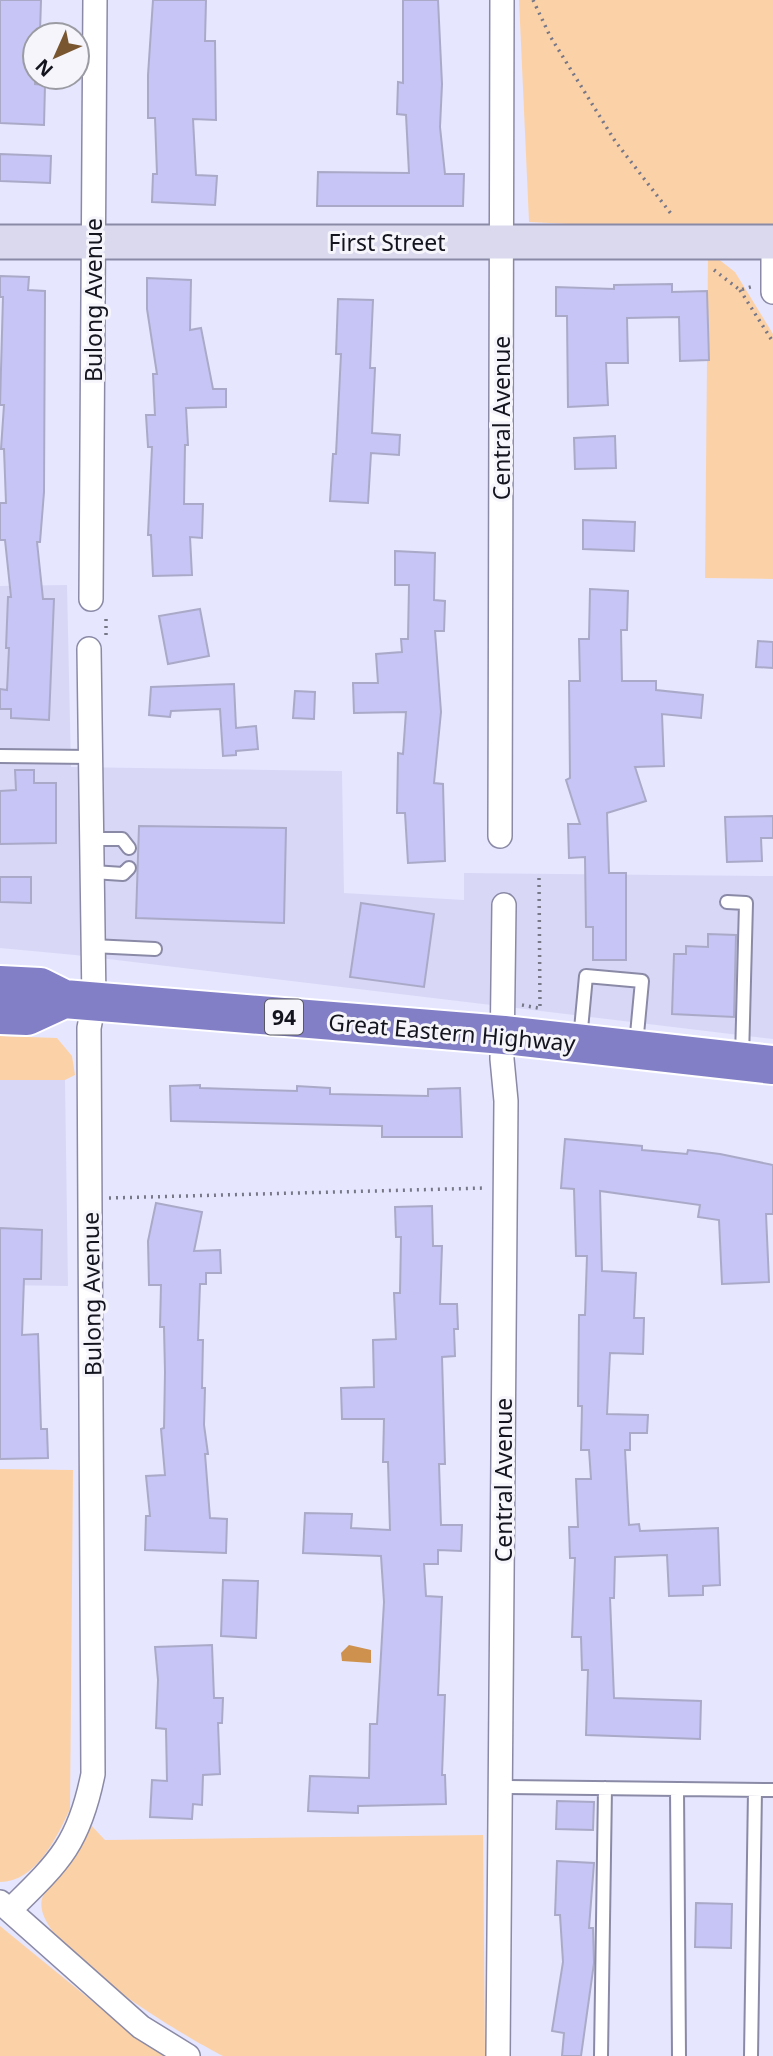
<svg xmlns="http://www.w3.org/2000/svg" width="773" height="2056" viewBox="0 0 773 2056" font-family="'Noto Sans',sans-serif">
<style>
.built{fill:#d8d7f6}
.green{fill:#fbd2a8}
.water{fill:#ce924e}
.building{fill:#c6c5f5;stroke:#aaaac8;stroke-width:2}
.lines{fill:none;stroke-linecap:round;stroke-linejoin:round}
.lane-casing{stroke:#8a8aa7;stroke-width:16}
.street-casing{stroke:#8a8aa7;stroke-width:26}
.secondary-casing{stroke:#8a8aa7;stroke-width:37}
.highway-casing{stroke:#fff;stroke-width:42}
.path{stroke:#778;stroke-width:3.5;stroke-dasharray:2 5;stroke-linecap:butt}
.lane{stroke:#fff;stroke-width:12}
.street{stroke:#fff;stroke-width:23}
.secondary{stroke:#dad9ee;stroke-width:33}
.highway{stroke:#837fc6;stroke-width:38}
.labels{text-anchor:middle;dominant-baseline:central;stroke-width:6;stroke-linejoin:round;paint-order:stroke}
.shield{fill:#f5f5fb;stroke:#585860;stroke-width:2}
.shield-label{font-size:21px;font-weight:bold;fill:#14141e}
.street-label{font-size:23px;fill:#14141e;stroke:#f5f5fb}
</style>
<rect width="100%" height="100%" fill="#e6e6ff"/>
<path class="built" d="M67,585L71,767L342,771L344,893L464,900V873L773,876V1039L75,955L0,948V586Z
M0,1080H65L68,1286L0,1285Z"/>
<path class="green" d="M519,0H773V255L690,230L529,222Z
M708,251L735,272L773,334V579L705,578Z
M0,1036L57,1038L72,1056L75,1075L65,1080H0Z
M0,1469L73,1470L70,1809C57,1837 36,1882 0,1882Z
M89,1823L105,1840L483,1835L485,2056H223C187,2038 23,1942 43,1896Z
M0,1926L141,2041L170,2056H0Z"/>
<path class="water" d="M349,1645L371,1650V1663L342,1661L341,1653Z"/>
<path class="building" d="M0,0H41L40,32H35V84L45,85L44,125L0,123Z
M153,0H206L205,41H215L216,120L193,119L196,175L217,176L215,205L152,202L153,174H157L155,118H148V75Z
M403,0H438L442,84L440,127L445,174H464L463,206H317L318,172L409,173L406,115L397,114L398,82L403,83Z
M0,154L51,156L50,183L0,181Z
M0,276L29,277L28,290L45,291L44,492L40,542H37L43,599H54L49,720L11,718V709H0V689L7,690L9,648H6L8,597H11L5,540H0V503H6L4,449H1L4,405H0L3,297H0Z
M147,278L191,280L190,330L201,328L213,389H226V407L186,408L188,445H185L184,504H203L202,538L190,537L192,575L153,576L151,535H148L152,447H148L146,415H155L153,374H157L147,309Z
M672,284V292L707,291L709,360L680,361L679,317L627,318L628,363H606L608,405L568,407L567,316H556V287L614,289V285Z
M338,299L373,300L370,368H375L372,433L400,435L399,455L371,453L368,503L330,501L333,454H336L341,354H336Z
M615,436L616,468L575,469L574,438Z
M583,520L635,522L634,551L583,549Z
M395,551L435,553L434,600L445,601L444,631H435L441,712L434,783L443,784L445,861L408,863L405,813H397L398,753L403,754L406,712L354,713L353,683H378L376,654L402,652L401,639H408L409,585H395Z
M590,589L628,591L627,630H621L622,681H656V690L703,695L701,718L662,714L664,766L635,767L646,801L607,813L609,873H626V960H593V927H586L585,857L569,858L568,824H580L566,780L570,778L569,681H580L579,639H589Z
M200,609L209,656L168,664L159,616Z
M758,641L773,642V668L756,667Z
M234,684L236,728L256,726L258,749L236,751V755L223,756L220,709L171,711L170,717L149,715L151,687Z
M295,691L315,692L314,719L293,718Z
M15,770H34V783H56V843L0,844V791L16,790Z
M773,816V838H761L762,861L727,862L725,817Z
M139,826L286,828L284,923L136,918Z
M0,877H31V903L0,902Z
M361,903L434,914L424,987L350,977Z
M708,934L736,935L734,1017L672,1014L674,954H686V946L708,947Z
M200,1085V1088L297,1091V1086L330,1088V1094L428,1096V1089L460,1088L462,1137H382V1126L171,1121L170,1086Z
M565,1139L642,1146V1150L687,1154L688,1150L720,1154L773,1165V1214H766L769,1282L722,1284L719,1220L698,1217L700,1205L600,1191L602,1271L636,1273L634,1318H644L643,1354L610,1353L607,1414L648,1415L647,1433H630V1450H625L629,1525L639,1524L640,1531L718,1528L720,1585L703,1586V1595L669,1596L667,1555L615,1557L614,1598H610L614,1698L701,1701L700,1739L586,1735L588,1670H582L581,1637H572L575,1558H570L569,1527H578L576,1479H591L589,1450H581L582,1406H578L579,1315H585L587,1256H576L574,1189L561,1188Z
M156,1203L202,1212L194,1251L220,1250L221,1273H206V1284H200L198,1340H203L202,1388H205L204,1425L208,1454H205L210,1518L227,1519L226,1553L145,1550L146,1516H150L146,1476L165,1475L161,1429L164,1428L165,1372L164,1327H160L161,1285H149L148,1241Z
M432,1206L433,1246H442L440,1304H457L458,1329H454L455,1356L442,1357L445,1464H439L441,1525H462L461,1551L438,1550V1564H424L426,1596L442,1597L438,1695H445L442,1775H445L446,1804L358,1806V1813L308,1811L310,1776L369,1778L370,1724H377L384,1602L381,1556L303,1553L305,1513L352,1514L351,1528L390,1530L388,1462H383L384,1419H342L341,1388L374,1387L373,1340L396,1339L394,1293H400L401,1237H396L395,1207Z
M0,1228L42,1230L41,1279H24L22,1335L38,1334L41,1429H47L48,1458L0,1459Z
M223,1580L258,1581L256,1638L221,1636Z
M212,1645L214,1698H223L222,1723H218L220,1774L203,1775L202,1805L193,1804L192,1819L150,1817L152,1780L167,1781L166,1729L156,1728L158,1680L155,1647Z
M557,1801L594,1802L593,1830L556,1829Z
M557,1861L594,1863L589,1928H593L594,1963L581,2056H562L564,2033L552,2031L563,1962L560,1915H555Z
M696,1903L732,1904L731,1948L695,1947Z"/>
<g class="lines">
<defs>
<path id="lane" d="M0,756L91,757
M93,839H122L129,848
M93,872L123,874L129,868
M727,902L746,903L742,1058
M92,946L155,949
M580,1040L586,976L642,981L636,1045
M500,1787L773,1790
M677,1789L679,2056
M601,2056L605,1788
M751,2056L755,1790"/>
<path id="street" d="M773,242V292
M91,599L95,0
M500,836L502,0
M0,1902L141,2027L188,2056
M10,1910C59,1862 79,1844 93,1774L89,1028L94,1002L89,649
M498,2056L506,1101L502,1059L504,905"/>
<path id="secondary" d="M0,242H773"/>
<path id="highway" d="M0,985L40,987L64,999L504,1035L773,1065
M0,1015L27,1016L64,999"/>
</defs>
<use href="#lane" class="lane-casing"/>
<use href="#street" class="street-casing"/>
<use href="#secondary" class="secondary-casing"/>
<use href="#highway" class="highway-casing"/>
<path class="path" d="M533,0L550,36L615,141L672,215
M714,270L740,290L754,286
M740,290L773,342
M106,635V615
M539,878L540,1009
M522,1005L538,1008
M109,1198L486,1188"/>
<use href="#lane" class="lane"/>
<use href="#street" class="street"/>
<use href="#secondary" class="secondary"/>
<use href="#highway" class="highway"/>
</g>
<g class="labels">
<rect class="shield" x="265" y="999.5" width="38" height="35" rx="5"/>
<g class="shield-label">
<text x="284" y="1017">94</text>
</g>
<g class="street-label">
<text x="387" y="242">First Street</text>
<text transform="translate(93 300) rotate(-90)">Bulong Avenue</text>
<text transform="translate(501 418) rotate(-90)">Central Avenue</text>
<text transform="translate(452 1032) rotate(5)">Great Eastern Highway</text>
<text transform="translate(91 1294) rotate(-91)">Bulong Avenue</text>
<text transform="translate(503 1480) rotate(-90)">Central Avenue</text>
</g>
</g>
<g transform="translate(56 56) rotate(225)"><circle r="33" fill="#f5f5fb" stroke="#9b9ba3" stroke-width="2"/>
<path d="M0-5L12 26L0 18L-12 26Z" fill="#79562f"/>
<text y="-10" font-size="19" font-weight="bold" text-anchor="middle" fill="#14141e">N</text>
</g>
</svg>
